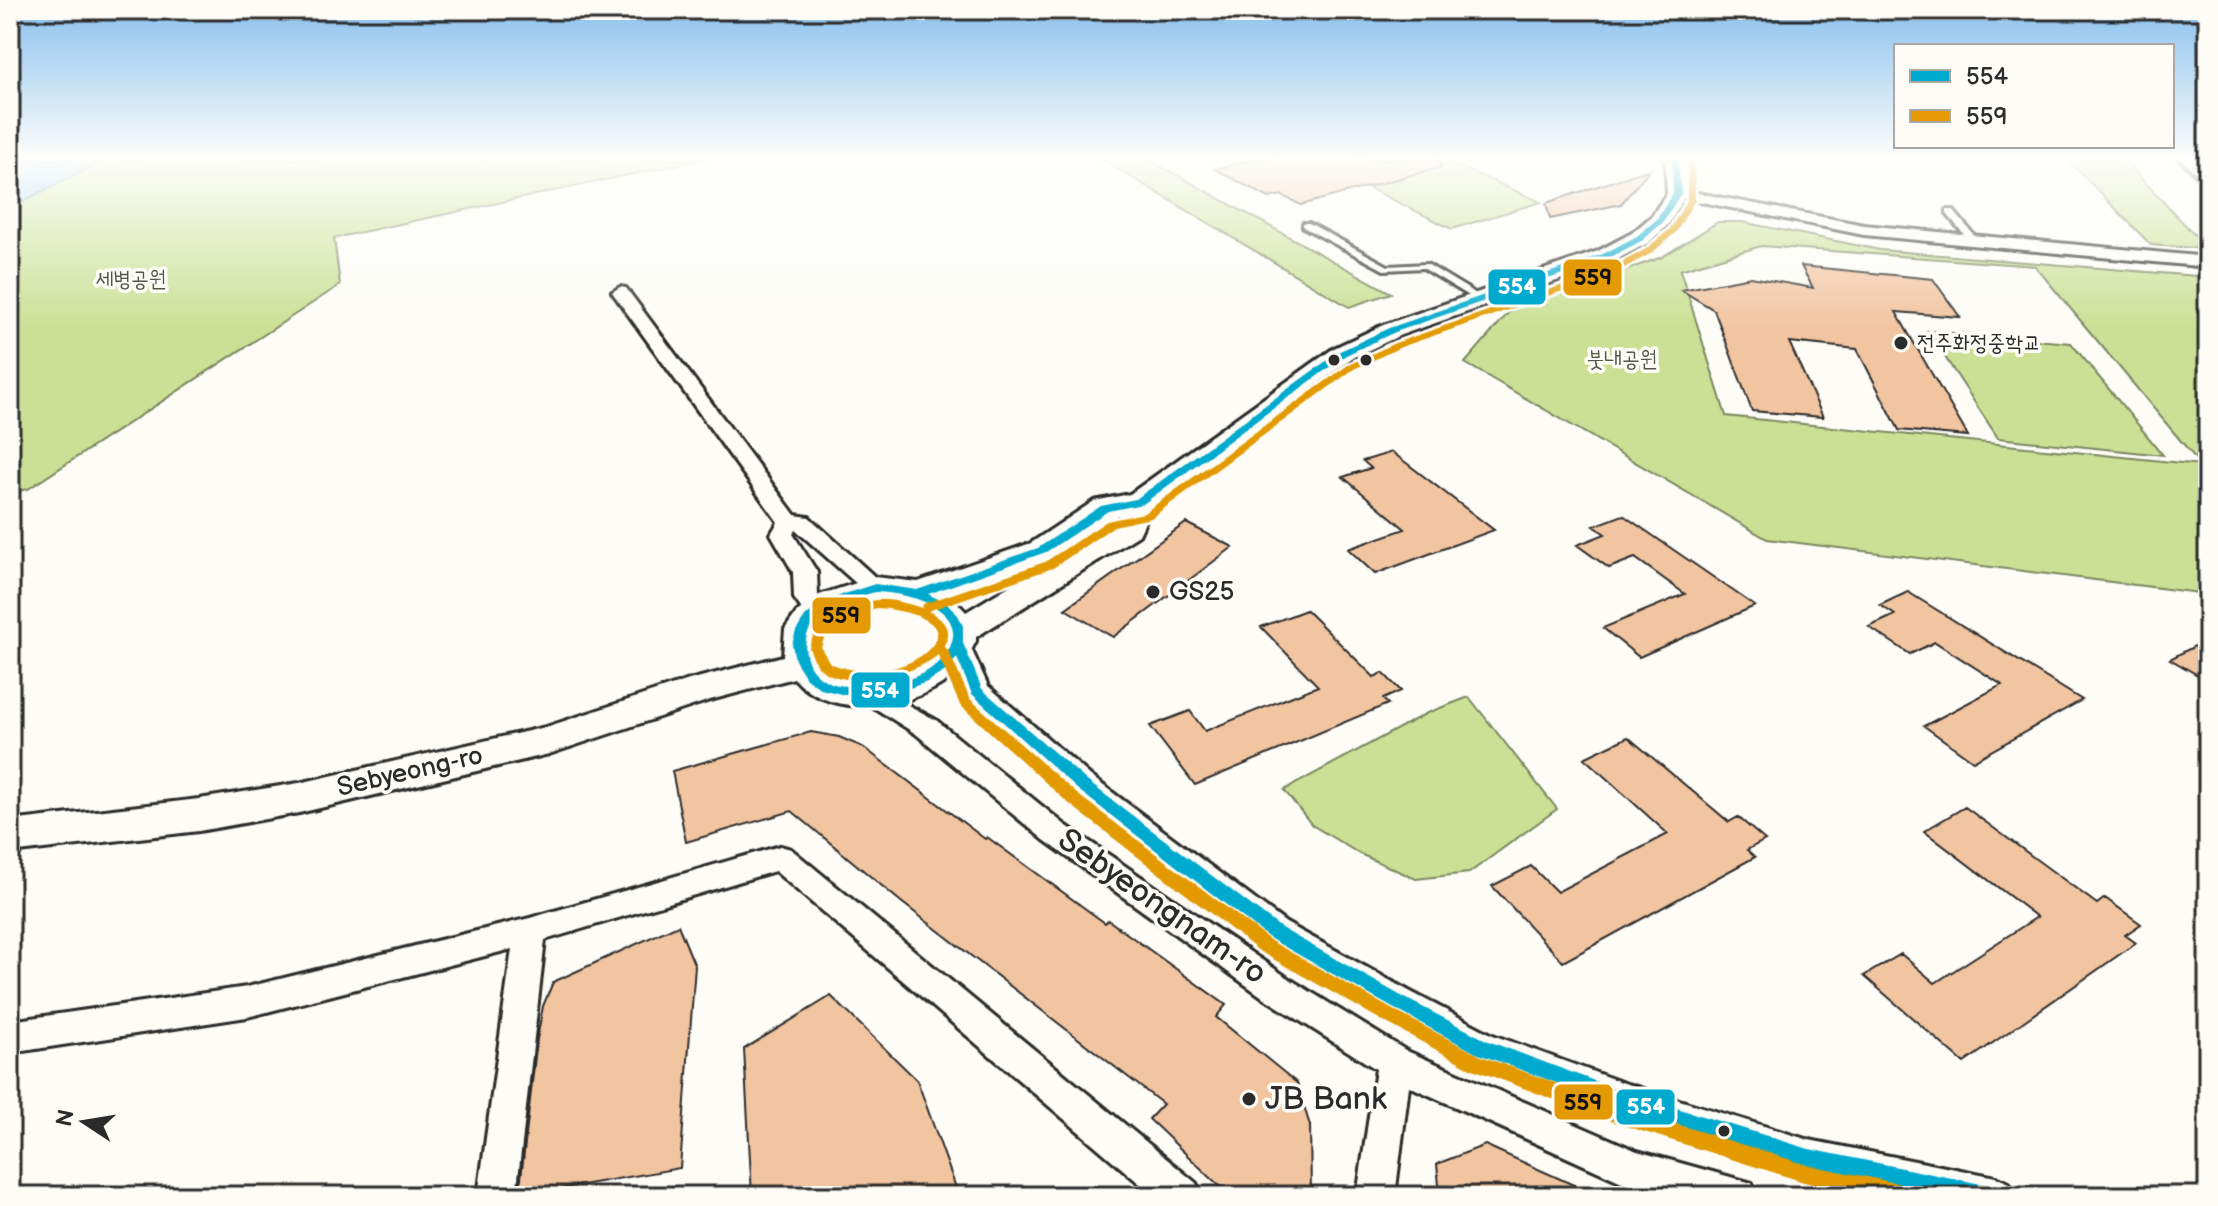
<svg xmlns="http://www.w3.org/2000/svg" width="2218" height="1206" viewBox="0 0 2218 1206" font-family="'Balsamiq Sans','Poor Story',sans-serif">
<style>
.green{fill:#cbe095;stroke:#7b8660;stroke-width:2;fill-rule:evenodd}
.water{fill:#98d1f8;stroke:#6c8fa6;stroke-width:2}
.building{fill:#f2c5a1;stroke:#2b2b2b;stroke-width:2}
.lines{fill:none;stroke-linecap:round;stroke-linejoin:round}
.lane-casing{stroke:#2b2b2b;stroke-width:6}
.street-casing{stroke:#2b2b2b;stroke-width:6}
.secondary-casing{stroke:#2b2b2b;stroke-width:6}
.lane{fill:#fdfcf7;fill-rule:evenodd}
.street{fill:#fdfcf7;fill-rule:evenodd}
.secondary{fill:#fdfcf7;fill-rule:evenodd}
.rail{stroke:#2b2b2b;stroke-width:4}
.bus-1-casing{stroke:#fdfcf7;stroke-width:6}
.bus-2-casing{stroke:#fdfcf7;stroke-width:6}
.bus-1{fill:#00a9ce;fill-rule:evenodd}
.bus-2{fill:#e39a04;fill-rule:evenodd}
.poi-dot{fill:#2b2b2b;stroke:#fdfcf7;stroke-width:3}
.labels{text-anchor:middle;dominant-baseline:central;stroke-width:7;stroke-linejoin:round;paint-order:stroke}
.far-park-label{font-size:22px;fill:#535846;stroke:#fdfcf7}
.far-poi-label{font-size:22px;fill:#2b2b2b;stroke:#fdfcf7;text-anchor:start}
.poi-label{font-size:26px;fill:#2b2b2b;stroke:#fdfcf7;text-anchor:start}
.street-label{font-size:26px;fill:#2b2b2b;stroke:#fdfcf7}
.near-street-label{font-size:32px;fill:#2b2b2b;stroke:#fdfcf7}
.near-poi-label{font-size:32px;fill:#2b2b2b;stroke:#fdfcf7;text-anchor:start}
.line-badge{stroke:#fdfcf7;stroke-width:3}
.badge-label{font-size:22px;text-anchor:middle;font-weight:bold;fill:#fff}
.pale-badge-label{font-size:22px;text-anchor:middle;font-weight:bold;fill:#111}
</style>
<rect width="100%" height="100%" fill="#fdfcf7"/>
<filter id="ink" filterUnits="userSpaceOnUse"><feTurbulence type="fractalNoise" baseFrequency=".0125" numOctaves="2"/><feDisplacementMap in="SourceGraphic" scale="16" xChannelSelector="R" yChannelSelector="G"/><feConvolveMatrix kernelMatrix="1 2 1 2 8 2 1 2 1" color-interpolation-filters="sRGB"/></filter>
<g filter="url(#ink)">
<path class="green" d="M10,159H704L334,238L340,285L28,489L10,493Z
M1101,159H1148L1391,293L1349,307Z
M2067,159H2123L2208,249L2151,245Z
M1451,163L1541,202L1452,229L1365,186Z
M1718,222H1742L1880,250L2208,277V594L1767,539L1465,363L1509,312L1662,257ZM1761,246L2035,266L2201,465L1726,416L1680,270Z
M1928,331L2071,343L2163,455L1998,438Z
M1469,697L1557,809L1469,873L1416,879L1360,854L1312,825L1284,790L1427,713Z"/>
<path class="water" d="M10,159H106L10,208Z"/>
<path class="building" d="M1255,159H1440L1441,167L1301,205L1281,195L1269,198L1215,169Z
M1650,169L1621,204L1550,219L1546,203Z
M1801,266L1933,279L1960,317L1896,312L1968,436L1899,430L1857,349L1789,342L1823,417L1752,411L1714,310L1681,290L1751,277L1813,288Z
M1392,452L1494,530L1375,574L1348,549L1405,529L1343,477L1371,468L1363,461Z
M1623,515L1755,606L1639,657L1603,628L1685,594L1635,558L1609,568L1577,545L1605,534L1594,526Z
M1186,523L1233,547L1113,637L1065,609Z
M1908,592L2082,700L1973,761L1924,726L2002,685L1935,642L1910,654L1869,627L1895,615L1880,605Z
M1306,610L1374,677L1383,673L1401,691L1383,699L1388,704L1195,785L1150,726L1190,711L1205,731L1318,686L1261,627Z
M2208,639V681L2170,659Z
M811,732L839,737L863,747L985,839L987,837L1105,923L1108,920L1226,1005L1216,1017L1297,1083L1310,1126L1311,1196H1230L1149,1119L1163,1104L900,901L792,811L686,842L672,771Z
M1628,737L1729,822L1738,817L1765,840L1747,850L1755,857L1563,962L1492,886L1531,866L1557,892L1668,834L1584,758Z
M1965,807L2097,904L2105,898L2141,924L2125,935L2136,943L1964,1063L1864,976L1901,954L1935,983L2037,917L1924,831Z
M678,925L695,966L680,1168L519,1196L537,1039L543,1006L553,982Z
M831,996L917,1080L959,1196H752L744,1049Z
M1485,1145L1598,1196H1440L1437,1164Z"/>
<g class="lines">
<defs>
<path id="lane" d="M1947,210H1953L1978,240V244H1972L1947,214Z
M1303,223H1309L1388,266L1427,264L1483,298L1476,300L1423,268L1384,270L1303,227Z"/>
<path id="street" d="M1677,189L1864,225L2208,257V267L1864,235L1672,196V190Z
M620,287L626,288L795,515L809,517L887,588L883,593H867L796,530L793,534L817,572L818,597L829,612L826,618H808L794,598L793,572L771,534L778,522L612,292Z
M957,636L966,638L969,644L988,686L1092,777L1286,923L1409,991L1493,1035L1621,1082L1809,1140L1996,1177L2009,1183L2015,1196H1904L1809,1176L1621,1116L1470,1058L1264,943L1072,793L968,697L945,644L948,638Z
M871,685L936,720L1064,824L1288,978L1407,1051L1637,1151L1752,1183L1758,1196H1667L1635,1188L1409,1086L1395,1196H1357L1376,1069L1264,998L1044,840L916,734L862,700L858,694L862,688Z
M780,846L791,849L1196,1183L1202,1196H1154L775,871L545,940L516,1196H478L512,949L247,1017L10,1053V1021L247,987L530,918Z"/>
<path id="secondary" d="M1665,159H1685L1687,193L1668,225L1648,243L1614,261L1401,335L1352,358L1152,507L1139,535L976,637V641C971,650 967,661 960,669C923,709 832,723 794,678L710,700L549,754L299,813L199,831L10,853V821L199,799L299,783L546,727L689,680L783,656L785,629L797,612L819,595L875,577L918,582L1031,543L1094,501L1130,494L1334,348L1383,325L1598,251L1632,233L1652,216L1667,193ZM1118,515L1115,523L966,612L949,594L1053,557ZM893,599L919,606L939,625C942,646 932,658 913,667C802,722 781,595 893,599Z"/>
</defs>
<use href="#lane" class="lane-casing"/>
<use href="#street" class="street-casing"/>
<use href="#secondary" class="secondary-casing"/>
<use href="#lane" class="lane"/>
<use href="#street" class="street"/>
<use href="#secondary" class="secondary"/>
<path class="rail" d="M2178,159L2208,187"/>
<defs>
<path id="bus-1" d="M1672,159H1678L1681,193L1663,222L1643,240L1609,258L1395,332L1346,355L1143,504L1108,511L1046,552L928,594L946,603L958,615L963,626V643L982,689L1087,781L1281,928L1403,997L1488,1041L1621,1091L1809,1149L1996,1187L2003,1189L2005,1196H1950L1809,1167L1621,1107L1476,1053L1391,1007L1269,938L1077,789L972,694L957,658L944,672L927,682L907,689L882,694H841L821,689L806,678L795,660L792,644L796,631L805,617L816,607L844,594L875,584L917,590L1038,548L1101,506L1136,499L1340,351L1389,328L1603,254L1637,236L1657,219L1673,193ZM875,592C906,593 974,607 947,653C929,683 865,692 834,684C824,681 811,672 808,661C793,618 844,600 875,592Z"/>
<path id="bus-2" d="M1688,159H1694L1695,200L1676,232L1652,253L1615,273L1401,347L1354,369L1151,518L1114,526L1053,568L928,611C943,618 953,630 944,646L948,650L970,699L1077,794L1271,941L1395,1011L1481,1056L1616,1105L1804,1164L1916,1187L1923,1189L1925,1196H1870L1804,1182L1616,1123L1470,1068L1383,1021L1259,951L1067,802L960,705L938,655C914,675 850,691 822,670C816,665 812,655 809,648C816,618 848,603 877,600C892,599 908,604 922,608L923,604L1045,562L1107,521L1144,513L1348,365L1395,343L1609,269L1646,249L1670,229L1687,200ZM877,608C896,609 959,619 929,649C906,673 858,676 830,663L821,648C827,621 853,614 877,608Z"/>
</defs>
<use href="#bus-1" class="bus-1-casing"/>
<use href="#bus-2" class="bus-2-casing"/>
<use href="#bus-1" class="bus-1"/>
<use href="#bus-2" class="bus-2"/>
</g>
</g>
<linearGradient id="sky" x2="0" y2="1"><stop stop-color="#88c0ee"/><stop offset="0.48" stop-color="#fefefb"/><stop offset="1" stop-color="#fefefb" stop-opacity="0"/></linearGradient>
<rect width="2218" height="328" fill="url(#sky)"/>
<g class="poi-dot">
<circle cx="1901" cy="343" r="8"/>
<circle cx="1334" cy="360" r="7"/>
<circle cx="1366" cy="360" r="7"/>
<circle cx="1153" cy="592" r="8"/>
<circle cx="1249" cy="1099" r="8"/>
<circle cx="1724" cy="1131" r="7"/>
</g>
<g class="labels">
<g class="far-park-label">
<text x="131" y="279">세병공원</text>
<text x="1622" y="359">붓내공원</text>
</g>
<g class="far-poi-label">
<text x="1917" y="343">전주화정중학교</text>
</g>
<g class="poi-label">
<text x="1169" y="592">GS25</text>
</g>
<g class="street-label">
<text transform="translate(410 772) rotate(-13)">Sebyeong-ro</text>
</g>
<g class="near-street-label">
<text transform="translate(1162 907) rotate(35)">Sebyeongnam-ro</text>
</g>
<g class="near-poi-label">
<text x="1265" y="1099">JB Bank</text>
</g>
</g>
<g class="line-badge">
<rect x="1562" y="258" width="61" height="39" rx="8" fill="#e39a04"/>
<rect x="1487" y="268" width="60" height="38" rx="8" fill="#00a9ce"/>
<rect x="811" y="596" width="61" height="39" rx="8" fill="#e39a04"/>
<rect x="850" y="671" width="61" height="38" rx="8" fill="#00a9ce"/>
<rect x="1553" y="1083" width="61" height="38" rx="8" fill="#e39a04"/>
<rect x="1615" y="1088" width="61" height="38" rx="8" fill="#00a9ce"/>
</g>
<g class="badge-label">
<text x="1517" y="294">554</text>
<text x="880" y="698">554</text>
<text x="1646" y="1114">554</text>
</g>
<g class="pale-badge-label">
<text x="1593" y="285">559</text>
<text x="841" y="623">559</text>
<text x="1583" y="1110">559</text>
</g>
<rect width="2218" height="1206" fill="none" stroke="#fdfcf7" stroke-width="40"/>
<rect x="20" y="20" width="2178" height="1166" fill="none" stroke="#2b2b2b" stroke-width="3" filter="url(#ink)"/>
<rect x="1894" y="44" width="280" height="104" fill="#fdfcf7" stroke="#a9a8a5" stroke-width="2"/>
<rect x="1910" y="70" width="40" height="12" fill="#00a9ce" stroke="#a9a8a5" stroke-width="2"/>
<text x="1966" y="84" font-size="24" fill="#2b2b2b">554</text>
<rect x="1910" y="110" width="40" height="12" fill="#e39a04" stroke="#a9a8a5" stroke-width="2"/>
<text x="1966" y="124" font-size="24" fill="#2b2b2b">559</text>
<g transform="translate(84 1122) rotate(282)" stroke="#fdfcf7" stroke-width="6" paint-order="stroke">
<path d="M0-6L14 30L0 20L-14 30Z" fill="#2b2b2b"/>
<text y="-12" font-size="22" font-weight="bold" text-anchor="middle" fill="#2b2b2b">N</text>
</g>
</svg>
